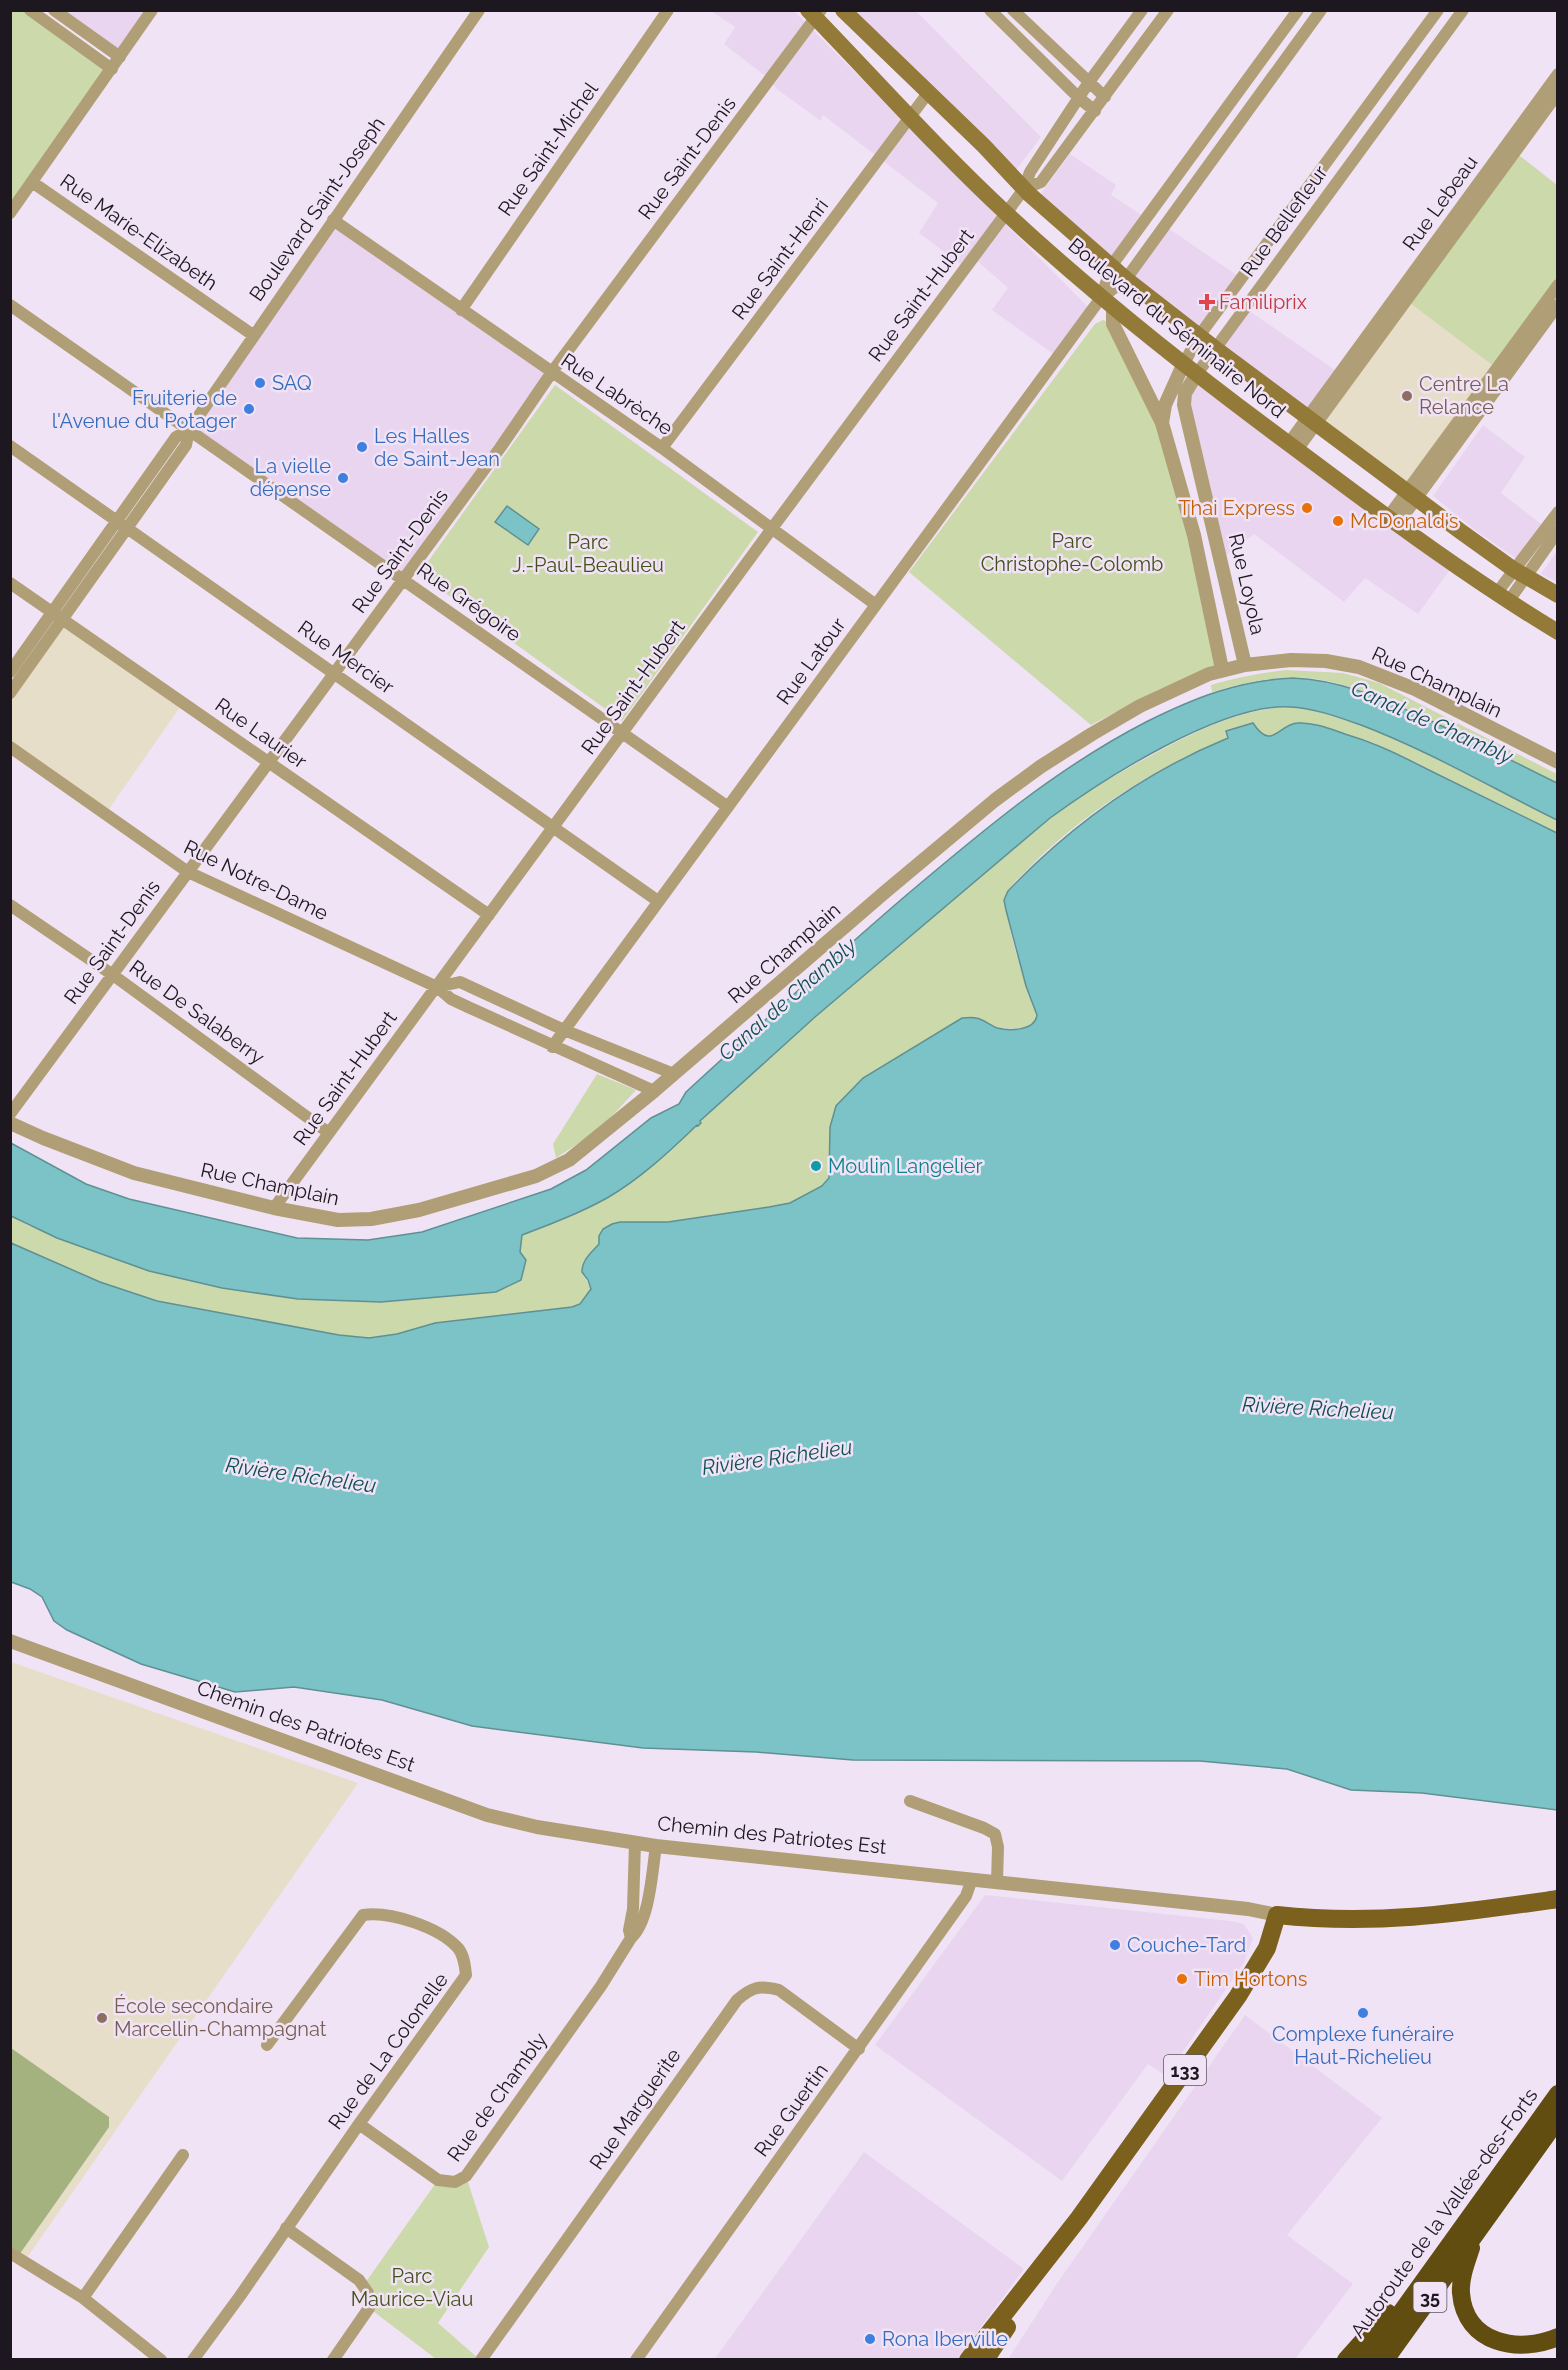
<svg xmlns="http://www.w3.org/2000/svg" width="1568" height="2370" viewBox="0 0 1568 2370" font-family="Raleway,sans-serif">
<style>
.built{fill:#e9d5ef}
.education{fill:#e7dec9}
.green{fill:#cbd9ab}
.forest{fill:#a3b27f}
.water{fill:#7bc3c6;stroke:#5f9094;stroke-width:1.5}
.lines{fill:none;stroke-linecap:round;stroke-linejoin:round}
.minor{stroke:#b09f76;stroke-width:12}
.tertiary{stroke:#b09f76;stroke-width:14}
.secondary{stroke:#947a39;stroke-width:16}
.primary{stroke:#7b611d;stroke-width:18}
.motorway{stroke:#624d11;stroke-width:18}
.health-dot{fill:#e0444e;stroke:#f1e3f6;stroke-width:2}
.shop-dot{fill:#3f7fe0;stroke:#f1e3f6;stroke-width:2}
.education-dot{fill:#8d6e63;stroke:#f1e3f6;stroke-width:2}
.food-dot{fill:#e8710a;stroke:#f1e3f6;stroke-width:2}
.culture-dot{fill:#0f9aa8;stroke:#f1e3f6;stroke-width:2}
.labels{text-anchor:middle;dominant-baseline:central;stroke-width:5;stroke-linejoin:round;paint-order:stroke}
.shield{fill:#f1e3f6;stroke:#5d5560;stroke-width:1.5}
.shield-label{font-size:18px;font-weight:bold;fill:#1d181f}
.street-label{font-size:20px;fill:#1d181f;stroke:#f1e3f6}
.health-label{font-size:20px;fill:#be3a42;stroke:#f1e3f6;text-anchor:start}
.shop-label{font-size:20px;fill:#366cbe;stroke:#f1e3f6;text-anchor:start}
.education-label{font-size:20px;fill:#785e54;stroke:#f1e3f6;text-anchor:start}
.food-label{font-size:20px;fill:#c56008;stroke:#f1e3f6;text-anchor:start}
.park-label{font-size:20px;fill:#435018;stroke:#f1e3f6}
.culture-label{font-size:20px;fill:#0d838f;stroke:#f1e3f6;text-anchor:start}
.water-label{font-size:21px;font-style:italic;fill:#105053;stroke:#f1e3f6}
</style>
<rect width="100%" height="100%" fill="#f1e3f6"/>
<path class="built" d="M63,11H147L120,50Z
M711,11H794L1088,307L1055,355L992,310L1008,288L974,258L966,268L919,233L938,203L823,115L821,121L778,90L768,78L724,44L735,27Z
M843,11H916L1041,137L1016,170Z
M1070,154L1116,185L1111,195L1146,218L1112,265L1039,196Z
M333,220L552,372L403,580L189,430Z
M1165,226L1241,278L1199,336L1126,279Z
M1245,308L1341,374L1309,417L1216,349Z
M1196,375L1454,564L1418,614L1365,578L1344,602L1254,534L1221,559L1185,393Z
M1483,425L1525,457L1501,493L1544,526L1518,560L1475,530L1433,496Z
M1557,551V582L1541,574Z
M985,1895L1230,1921L1244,1924L1253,1938L1244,1963L1166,2076L1148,2064L1062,2181L875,2045Z
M1245,2015L1382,2118L1287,2235L1353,2284L1295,2359H1008L1058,2282Z
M864,2152L1024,2269L957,2359L714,2360Z"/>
<path class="education" d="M1406,300L1496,368L1407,492L1317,423Z
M63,619L183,703L109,809L11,747V693Z
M11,1662L358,1783L24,2262L11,2252Z"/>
<path class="green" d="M11,11H30L113,69L11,213Z
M1515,152L1557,185V284L1496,368L1406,300Z
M1103,320L1113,324L1156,420L1174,472L1218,665L1160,689L1091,725L909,572L1095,324Z
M555,385L758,532L622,721L419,574Z
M1286,670L1343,673L1379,683L1557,774V783C1510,759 1463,735 1414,714C1382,699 1351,684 1315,679C1280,674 1246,682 1212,692L1211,685C1236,678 1260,673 1286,670Z
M1289,707C1346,713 1399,740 1450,766C1486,784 1522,802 1557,820V833L1403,756L1372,742L1316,725L1299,723L1271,737L1258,732H1226L1228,738C1154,769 1082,813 1026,871C1021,877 1011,884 1008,891C999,912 1029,992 1037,1015V1020L1025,1029L998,1028L977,1018H962L863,1078L831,1158L829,1178L822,1186L790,1203L769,1207L668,1222H620L612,1224L603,1229L599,1236V1244L584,1261L582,1272L591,1289L580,1304L572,1307L435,1323L397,1334L369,1338L339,1335L157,1301L100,1282L11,1243V1216L29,1226L222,1288L298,1299L381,1302L501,1290L520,1253L521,1235L570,1216L609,1197L690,1131L815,1017L1050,818C1083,794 1116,774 1152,755C1196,731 1238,709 1289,707Z
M597,1074L636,1090L600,1129L556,1158L553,1144Z
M466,2176L489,2247L438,2323L479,2359H436L369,2308L363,2286L438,2180Z"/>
<path class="forest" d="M11,2048L109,2117V2127L19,2255L11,2249Z"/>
<path class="water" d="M507,506L539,529L528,545L495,522Z
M1293,678C1340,680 1378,697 1420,716C1467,737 1512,761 1557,783V820C1492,788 1429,751 1361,725C1338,717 1314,708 1290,707C1222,703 1105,778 1050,818L815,1017L700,1121L701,1123L698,1126L697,1125C670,1151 640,1179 607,1198C580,1213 551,1224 522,1235L520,1252L526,1260L521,1280L496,1292L381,1302L298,1299L222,1288L149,1271L57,1238L11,1216V1143L86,1184L129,1199L297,1238L368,1240L422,1232L551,1189L586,1170L651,1118L679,1104L686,1092C758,1026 830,961 903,898C981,832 1055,769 1146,722C1194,698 1239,680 1293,678Z
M1253,723C1272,752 1278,724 1298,723C1316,722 1335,731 1351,736C1381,745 1407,759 1435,773C1476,793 1517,813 1557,833V1810L1422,1793L1351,1790L1287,1769L1200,1761L853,1760L756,1752L643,1748L472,1726L382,1700L294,1687L235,1692L141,1664L67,1630L54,1621L42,1597L30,1589L11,1582V1243L100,1282L157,1301L339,1335L369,1338L397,1334L435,1323L572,1307L580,1304L591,1289L588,1280L582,1272C582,1260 591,1253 599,1244V1236L603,1229L612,1224L620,1222H668L769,1207L790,1203L822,1186L829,1178L830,1127L836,1106L863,1078L962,1018C966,1018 972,1017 976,1018C983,1019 990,1025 997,1028C1010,1031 1035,1031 1037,1015L1026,986L1006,910L1004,900L1008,891C1071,825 1143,773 1228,738L1226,731Z"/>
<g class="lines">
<path class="minor" d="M30,10L112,69
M54,10L120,57
M990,10L1079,98L1095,111
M1013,10L1105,97
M32,182L253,335
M1024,189L1041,182L1168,10
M10,213L152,10
M333,220L662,448L876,605
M1101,298L1112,265L1298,10
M10,305L728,807
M461,310L668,10
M1183,365L1199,336L1438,10
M1196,375L1463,10
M1288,444L1558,74
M10,446L658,901
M662,448L928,93
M1297,450L1558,93
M1388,517L1558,285
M1397,525L1558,305
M10,583L489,915
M1496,594L1558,512
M1508,602L1558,531
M10,672L176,437L189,430
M10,693L186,445L189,430L479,10
M10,747L188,872L437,987L451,999L468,1007L654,1091
M10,905L113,975L329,1133
M437,987L460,982L564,1030L674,1074
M552,1047L1092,310L1101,298L1126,279L1321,10
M10,1114L500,448L552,372L821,10
M274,1208L773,527L1024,189L1030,172L1089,82L1142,10
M910,1801L984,1828L995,1834L998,1847L997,1882
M631,1938L629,1930L633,1909L635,1843
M359,2124L438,2180L455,2182L466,2176L601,1986L631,1938C650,1921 652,1871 656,1846
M286,2228L359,2280L368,2293L369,2308L333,2360
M10,2253L83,2298L161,2360
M83,2298L183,2155
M193,2360L240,2296L359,2124L466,1975C465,1966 464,1955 458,1948C439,1927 390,1911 363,1915L267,2045
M481,2360L737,2000C752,1987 759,1985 779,1990L859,2049
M636,2360L966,1896L972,1879"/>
<path class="tertiary" d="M1113,307V324L1162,423
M1183,365L1165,405L1162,423L1194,535L1222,669
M1196,375L1185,393L1184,405L1245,665
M10,1123L43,1138L134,1173L274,1208L338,1220L371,1219L419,1210L536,1176L569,1160L654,1091L885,892L995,800L1040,767L1092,734L1140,706L1209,674L1245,665L1291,660L1326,661L1359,667L1415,689L1558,762
M10,1641L487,1815L537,1827L656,1846L1248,1909L1277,1915"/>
<path class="secondary" d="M808,10C874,78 937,149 1007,214C1103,303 1206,383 1312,461C1392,521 1472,580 1558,632
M843,10L984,146L1029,194L1126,279L1216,349L1460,531L1513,569L1558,595"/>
<path class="primary" d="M968,2360L1079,2218L1238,1996L1267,1948L1277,1915C1376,1926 1460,1913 1558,1899
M985,2360L1007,2327"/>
<path class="motorway" d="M1471,2248C1466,2263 1460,2278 1461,2293C1465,2344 1519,2354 1558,2337
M1346,2360L1388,2313
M1367,2360L1558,2094
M1385,2360L1558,2119"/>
</g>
<path class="health-dot" d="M1204 293h6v6h6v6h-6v6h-6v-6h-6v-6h6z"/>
<g class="shop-dot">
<circle cx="260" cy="383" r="6"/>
<circle cx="249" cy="409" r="6"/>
<circle cx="362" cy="447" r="6"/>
<circle cx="343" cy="478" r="6"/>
<circle cx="1115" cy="1945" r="6"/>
<circle cx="1363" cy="2013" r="6"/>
<circle cx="870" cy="2339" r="6"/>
</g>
<g class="education-dot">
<circle cx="1407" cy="396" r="6"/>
<circle cx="102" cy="2018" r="6"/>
</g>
<g class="food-dot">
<circle cx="1307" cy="508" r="6"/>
<circle cx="1338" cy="521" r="6"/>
<circle cx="1182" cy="1979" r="6"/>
</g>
<circle class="culture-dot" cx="816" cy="1166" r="6"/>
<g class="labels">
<g class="shield">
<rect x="1164" y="2055" width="42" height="30" rx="4.5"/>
<rect x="1413.5" y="2282" width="33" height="30" rx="4.5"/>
</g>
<g class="shield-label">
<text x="1185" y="2070">133</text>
<text x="1430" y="2297">35</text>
</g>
<g class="street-label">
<text transform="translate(548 149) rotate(-55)">Rue Saint-Michel</text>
<text transform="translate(687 158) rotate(-53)">Rue Saint-Denis</text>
<text transform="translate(1440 203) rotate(-54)">Rue Lebeau</text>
<text transform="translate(317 209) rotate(-55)">Boulevard Saint-Joseph</text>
<text transform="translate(1284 221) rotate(-54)">Rue Bellefleur</text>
<text transform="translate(139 232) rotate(35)">Rue Marie-Elizabeth</text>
<text transform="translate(780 259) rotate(-53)">Rue Saint-Henri</text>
<text transform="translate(921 295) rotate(-53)">Rue Saint-Hubert</text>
<text transform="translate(1177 328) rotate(39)">Boulevard du Séminaire Nord</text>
<text transform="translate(617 394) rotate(34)">Rue Labrèche</text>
<text transform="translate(400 551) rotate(-54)">Rue Saint-Denis</text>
<text transform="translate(1247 584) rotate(77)">Rue Loyola</text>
<text transform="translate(469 602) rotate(35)">Rue Grégoire</text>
<text transform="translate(346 657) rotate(35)">Rue Mercier</text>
<text transform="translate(811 661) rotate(-54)">Rue Latour</text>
<text transform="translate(1437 682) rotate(25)">Rue Champlain</text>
<text transform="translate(633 687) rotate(-54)">Rue Saint-Hubert</text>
<text transform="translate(261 733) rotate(35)">Rue Laurier</text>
<text transform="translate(256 880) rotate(26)">Rue Notre-Dame</text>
<text transform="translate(112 942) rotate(-54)">Rue Saint-Denis</text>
<text transform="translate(784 953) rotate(-41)">Rue Champlain</text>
<text transform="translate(197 1012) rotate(36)">Rue De Salaberry</text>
<text transform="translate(345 1078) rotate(-54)">Rue Saint-Hubert</text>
<text transform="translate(270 1184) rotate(12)">Rue Champlain</text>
<text transform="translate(306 1726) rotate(20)">Chemin des Patriotes Est</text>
<text transform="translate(772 1835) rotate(6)">Chemin des Patriotes Est</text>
<text transform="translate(388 2051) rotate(-54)">Rue de La Colonelle</text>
<text transform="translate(497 2097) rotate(-54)">Rue de Chambly</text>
<text transform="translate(635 2109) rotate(-55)">Rue Marguerite</text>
<text transform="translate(791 2110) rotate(-54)">Rue Guertin</text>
<text transform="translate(1444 2213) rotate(-54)">Autoroute de la Vallée-des-Forts</text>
</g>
<g class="health-label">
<text x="1219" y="302">Familiprix</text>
</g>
<g class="shop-label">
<text x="272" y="383">SAQ</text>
<text x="237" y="398" text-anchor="end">Fruiterie de<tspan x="237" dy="23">l'Avenue du Potager</tspan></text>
<text x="374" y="436">Les Halles<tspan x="374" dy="23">de Saint-Jean</tspan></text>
<text x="331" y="466" text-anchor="end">La vielle<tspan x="331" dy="23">dépense</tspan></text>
<text x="1127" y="1945">Couche-Tard</text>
<text x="1363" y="2034" text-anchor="middle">Complexe funéraire<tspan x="1363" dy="23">Haut-Richelieu</tspan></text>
<text x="882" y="2339">Rona Iberville</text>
</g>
<g class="education-label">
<text x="1419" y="384">Centre La<tspan x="1419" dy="23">Relance</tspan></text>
<text x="114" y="2006">École secondaire<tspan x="114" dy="23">Marcellin-Champagnat</tspan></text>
</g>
<g class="food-label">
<text x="1295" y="508" text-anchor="end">Thai Express</text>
<text x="1350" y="521">McDonald's</text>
<text x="1194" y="1979">Tim Hortons</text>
</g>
<g class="park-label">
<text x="1072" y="541">Parc<tspan x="1072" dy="23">Christophe-Colomb</tspan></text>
<text x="588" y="542">Parc<tspan x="588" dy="23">J.-Paul-Beaulieu</tspan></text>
<text x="412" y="2276">Parc<tspan x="412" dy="23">Maurice-Viau</tspan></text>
</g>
<g class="culture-label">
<text x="828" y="1166">Moulin Langelier</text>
</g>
<g class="water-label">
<text transform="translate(1432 722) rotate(24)">Canal de Chambly</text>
<text transform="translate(787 999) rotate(-41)">Canal de Chambly</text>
<text transform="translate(1318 1408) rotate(3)">Rivière Richelieu</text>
<text transform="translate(777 1457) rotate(-8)">Rivière Richelieu</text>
<text transform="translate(301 1475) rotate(8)">Rivière Richelieu</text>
</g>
</g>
<rect width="1568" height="2370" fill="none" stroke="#1d181f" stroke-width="24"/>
</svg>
